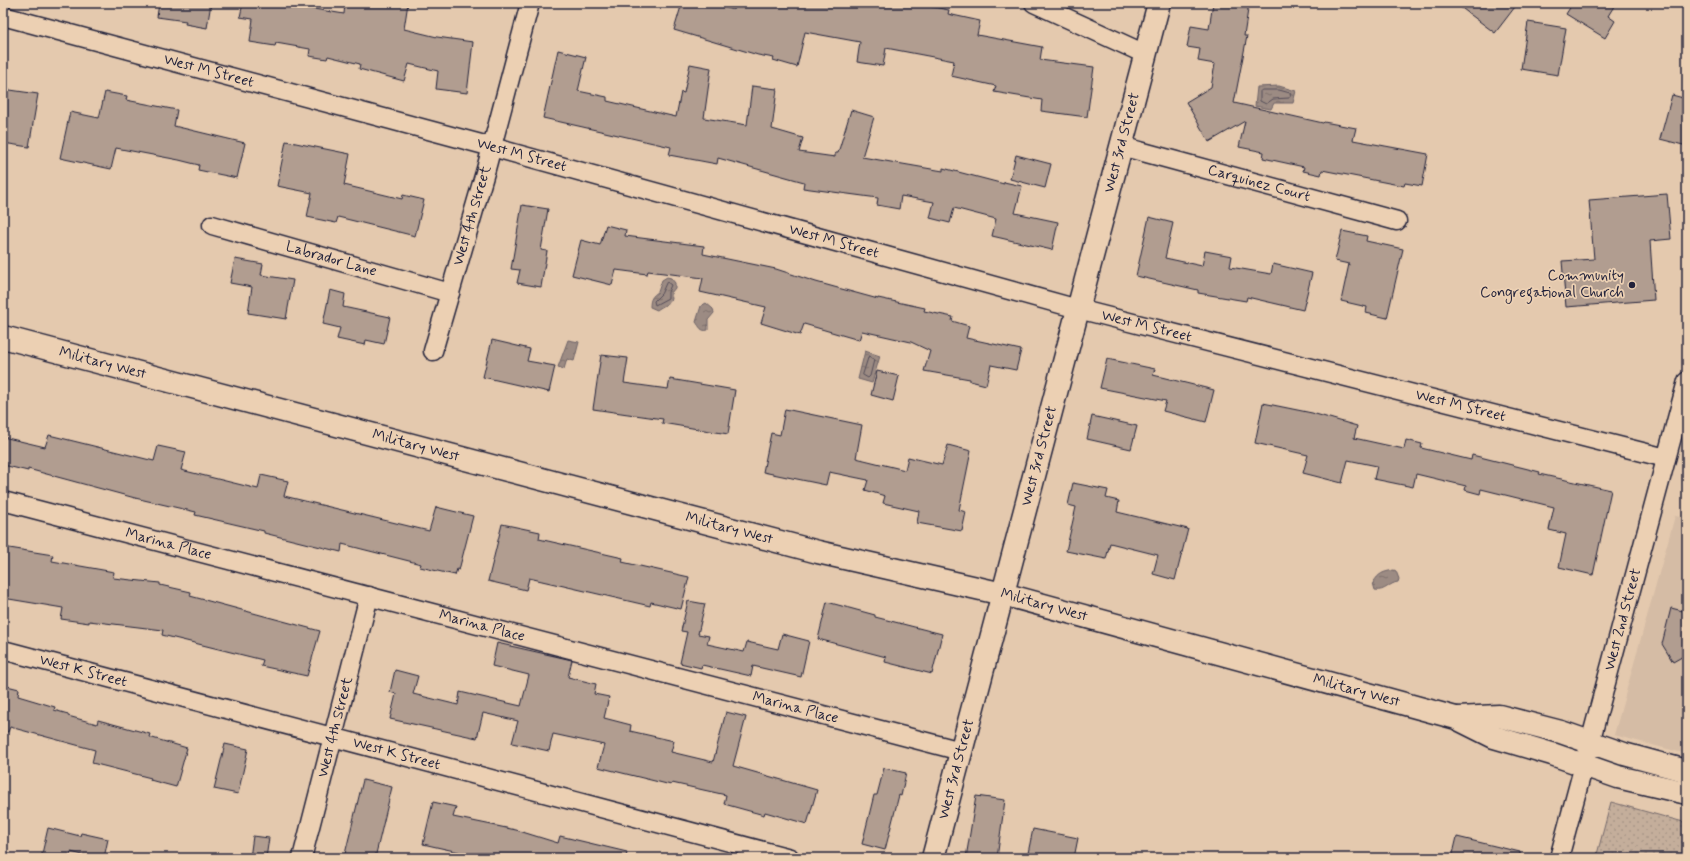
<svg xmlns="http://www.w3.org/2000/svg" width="1690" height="861" viewBox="0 0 1690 861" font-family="Mynerve,sans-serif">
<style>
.built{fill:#d5bca5}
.park{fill:url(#park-dots);stroke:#73686b}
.water{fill:url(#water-ripples);stroke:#6b6166}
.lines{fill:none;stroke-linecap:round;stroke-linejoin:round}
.shore{stroke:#534c58;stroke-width:1}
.building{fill:#b19d90;stroke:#22223b}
.minor-casing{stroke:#22223b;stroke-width:21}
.tertiary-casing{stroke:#22223b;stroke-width:25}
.secondary-casing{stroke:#22223b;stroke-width:25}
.minor{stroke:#ecd0b3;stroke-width:18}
.tertiary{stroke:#ecd0b3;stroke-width:22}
.secondary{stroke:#ecd0b3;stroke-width:22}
.poi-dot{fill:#22223b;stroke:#ecd0b3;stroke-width:1.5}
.labels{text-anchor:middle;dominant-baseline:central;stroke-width:3.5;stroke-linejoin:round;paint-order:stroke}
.street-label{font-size:15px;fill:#22223b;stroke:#ecd0b3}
.poi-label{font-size:15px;fill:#22223b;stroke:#ecd0b3;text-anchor:end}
</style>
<defs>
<pattern id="park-dots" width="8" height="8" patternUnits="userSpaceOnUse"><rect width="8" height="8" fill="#c4ae9b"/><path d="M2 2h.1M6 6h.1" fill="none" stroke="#a89586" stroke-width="1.8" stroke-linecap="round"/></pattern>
<pattern id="water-ripples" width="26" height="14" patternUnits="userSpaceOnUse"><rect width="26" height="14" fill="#9c8b83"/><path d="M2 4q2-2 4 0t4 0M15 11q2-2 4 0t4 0" fill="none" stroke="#7f716c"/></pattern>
</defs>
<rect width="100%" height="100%" fill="#e4c9ae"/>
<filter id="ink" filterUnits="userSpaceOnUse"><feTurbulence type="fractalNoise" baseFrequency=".025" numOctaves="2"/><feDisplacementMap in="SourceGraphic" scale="8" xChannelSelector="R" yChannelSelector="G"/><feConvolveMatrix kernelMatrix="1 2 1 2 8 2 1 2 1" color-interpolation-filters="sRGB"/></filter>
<g filter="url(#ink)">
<path class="built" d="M1675,516L1687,518V754L1614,735Z"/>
<path class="park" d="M1611,802L1687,823V858H1596Z"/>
<path class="water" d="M1279,86L1296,91L1293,103H1274L1271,109L1255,106L1257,87Z
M667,277L671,278L675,283V288L671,293L672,299C669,304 662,306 657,310L650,307C650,299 652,296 658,292L662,280Z
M706,303L713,309L714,313L708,320V330C701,332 700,327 696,322L701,306Z
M568,340L579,342L574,361L567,359L564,369L558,367Z
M865,351L880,356L872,383L858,379Z
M1394,570L1396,571L1399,579L1398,582C1389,583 1385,592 1375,590L1373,583C1379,573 1383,572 1394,570Z"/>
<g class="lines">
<path class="shore" d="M1262,90H1279L1290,93L1291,95L1289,98L1273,99L1266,104L1260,101V92Z
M667,282L671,285L668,292V298L655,305L654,301L661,294Z
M869,356L874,360L870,376L868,378L863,375Z"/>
</g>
<path class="building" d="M159,3H211L207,28L185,24L186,21L157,17Z
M243,3H278L344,14L345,3H408L404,29L437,37L473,42L467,93L436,89L438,71L409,64L404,81L359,69L360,64L328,56L327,59L309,56L310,49L276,43L275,46L250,42L253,19L240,17Z
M682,3H711L734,10L735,3H912L949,10L948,14L980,21L977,35L1042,47L1040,60L1094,67L1087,117L1041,111L1042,100L994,92L996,86L951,76L954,61L886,48L883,66L857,62L860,42L805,32L797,67L773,60L774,58L758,55L674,30Z
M1213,3H1249L1244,36H1247L1234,103L1323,123L1324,122L1356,128L1353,140L1428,154L1422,186L1405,183L1404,186L1322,170L1321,175L1303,171L1304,167L1263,158L1264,152L1239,147L1245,121L1209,142L1186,102L1211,87L1215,64L1198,61L1200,49L1187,47L1191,26L1209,29Z
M1455,3H1518L1495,33Z
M1573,3H1616L1608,16L1615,21L1605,38L1566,14Z
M1528,22L1566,28L1558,75L1521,69Z
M558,50L586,57L578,91L607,97V101L676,117L681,92L684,93L690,64L711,68L704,118L747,125L752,86L777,89L772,129L803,138L799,152L835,157V153H838L851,110L874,117L862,157L943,171V168L1004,184V182L1022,186L1015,213L1058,222L1052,250L992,236L996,219L954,208L950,223L930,218L934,202L901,196L899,209L877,205L878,198L803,188L804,182L718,158L717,164L669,155L671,147L543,118Z
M3,89L38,94L29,147L3,143Z
M105,92L127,96L126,100L177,110L174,126L245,143L237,178L198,170L199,165L179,160L116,148L111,169L60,158L70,112L99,118Z
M1672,95L1687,99V146L1660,139Z
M286,141L350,154L344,185L402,199L403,195L424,200L415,236L338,217L336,223L307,217L312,193L277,186Z
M1016,155L1051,164L1045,188L1010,179Z
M1667,194L1671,239L1650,241L1654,300L1566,307L1562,261L1594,259L1589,200Z
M522,205L548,209L541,250L547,251L541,287L517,283L520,270L511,269Z
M1149,217L1173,223L1165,258L1202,266L1205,251L1232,256L1230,267L1271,274L1273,264L1312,273L1303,310L1247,297L1246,301L1198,293V290L1136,276Z
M606,225L626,230L625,236L704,246L703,254L776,269L816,282L878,299V298L925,308L924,311L953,317L952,321L969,326L966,338L1021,350L1016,370L991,365L986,385L970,381V379L924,371L930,351L911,342L862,331L859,340L804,324L800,335L761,323L766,307L700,292L703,278L648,271L647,274L616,270L612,285L572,275L581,240L600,245Z
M1342,231L1367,236L1366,241L1403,249L1387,318L1366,313L1367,307L1341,301L1349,264L1335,261Z
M235,259L263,264L261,275L293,280L286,319L248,313L252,287L230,283Z
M330,290L345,294L343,307L390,317L384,344L366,340L365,345L337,339L340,328L323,324Z
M492,340L530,349L527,361L555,366L549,392L483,377Z
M601,355L628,358L624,383L668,389L670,379L735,390L728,434L662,423L663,419L593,409Z
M1107,359L1155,369L1153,375L1214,390L1206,422L1163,411L1166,401L1100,388Z
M877,371L899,376L893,401L871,395Z
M1263,403L1312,413L1357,426L1354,438L1404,449L1406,440L1422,444L1421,448L1471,460L1472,455L1540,472L1539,474L1611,490L1593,575L1559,567L1566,534L1549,530L1554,507L1481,489L1480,494L1465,490L1466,486L1416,474L1413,487L1374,479L1377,466L1348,460L1342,483L1303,473L1308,455L1255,443Z
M785,409L862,425L856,458L905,470L908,457L942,465L948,445L971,451L959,510L966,512L962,531L917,523L919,511L883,503L885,496L865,490L868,480L829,472L826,485L763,472L771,433L780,435Z
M1092,416L1137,426L1131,449L1087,439Z
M49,435L154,461L158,446L186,452L181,470L258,489L261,475L288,481L284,496L429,531L436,507L473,516L459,570L457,569L455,575L420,567L421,564L342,544L341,552L264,533V531L195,515L196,512L135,498L28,469V471L3,465V437L45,447Z
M1073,483L1108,490L1106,498L1119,501L1117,512L1188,529L1175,580L1153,574L1158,555L1110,543L1106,559L1066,551L1076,507L1068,505Z
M502,524L540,532L539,539L623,558L622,562L689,577L681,609L651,602L650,606L529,578L526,590L488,581Z
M3,547L53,555L52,561L114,572L113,578L160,583V585L191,592L190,596L320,631L307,676L261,666L263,660L162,635L163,630L89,621V623L61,619L63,608L3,598Z
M688,601L705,604L698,634L709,636L707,644L744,652L747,642L778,649L782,634L809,641L801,677L753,666L751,676L702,665L701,668L680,663L687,632L681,631Z
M827,602L875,615V617L942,634L932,674L885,662L886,657L818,639Z
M1671,608L1687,612V654L1673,662L1662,644Z
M497,643L572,660L568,677L596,684L594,694L609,697L604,718L631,725L630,731L674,741L671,752L713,762L726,712L746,717L733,766L817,790L807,824L765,812L764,815L724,804L726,795L672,783L671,785L598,767L604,745L553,734L549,751L512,743L518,721L483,713L477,738L390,719L396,694L390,692L395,670L418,676L413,694L458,705L460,692L521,706L529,675L492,666Z
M3,685L19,689L18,696L55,707L54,710L68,714V716L97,724L98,720L150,734L149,737L187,748L176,787L150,780L151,778L92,763L95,750L10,727L8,732L3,731Z
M225,744L248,749L238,794L214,789Z
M884,768L906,773L901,796L899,795L885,850L862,844L874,795H877Z
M363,780L392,787L375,858H344Z
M976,796L1005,800L997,858H966Z
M433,802L456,807L453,817L516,830L558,843L560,836L627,852L626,858H491L474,854V858H458L459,852L423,844Z
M48,828L80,836L81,833L108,839L104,858H94L71,852L69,858H41Z
M1033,829L1078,838L1074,858H1027Z
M253,836L269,838L266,858H250Z
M1457,837L1520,852V858H1452Z"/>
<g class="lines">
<defs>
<g id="minor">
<path d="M1034,3L1145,54"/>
<path id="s1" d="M3,16L492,147L1078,309L1666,458"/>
<path id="s2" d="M1121,146L1397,221"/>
<path id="s3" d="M212,225L450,293"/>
<path id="s4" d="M433,351L486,169L530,3"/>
<path id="s5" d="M3,501L961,751"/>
<path id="s6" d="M3,650L790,858"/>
<path id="s7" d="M302,858L369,596"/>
<path id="s8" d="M1559,858L1687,381"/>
</g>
<g id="tertiary">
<path id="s9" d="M933,858L1159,3"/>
</g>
<g id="secondary">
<path id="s10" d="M3,337L818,552L1003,594L1456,718L1494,737L1552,754L1618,777L1687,793"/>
<path d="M1458,718L1499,716L1561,732L1624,754L1687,771"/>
</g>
</defs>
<use href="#minor" class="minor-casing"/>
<use href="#tertiary" class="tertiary-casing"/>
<use href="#secondary" class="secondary-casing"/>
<use href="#minor" class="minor"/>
<use href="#tertiary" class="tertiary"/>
<use href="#secondary" class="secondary"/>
</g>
</g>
<circle class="poi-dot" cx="1632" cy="285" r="4"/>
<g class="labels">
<g class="street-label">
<text stroke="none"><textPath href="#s1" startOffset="213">West M Street</textPath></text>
<text stroke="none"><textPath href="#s9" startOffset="740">West 3rd Street</textPath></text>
<text stroke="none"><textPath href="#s1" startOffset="537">West M Street</textPath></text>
<text stroke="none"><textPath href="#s2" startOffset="143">Carquinez Court</textPath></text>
<text stroke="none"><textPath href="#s4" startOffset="141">West 4th Street</textPath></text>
<text stroke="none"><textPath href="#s1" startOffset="861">West M Street</textPath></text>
<text stroke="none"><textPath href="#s3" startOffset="124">Labrador Lane</textPath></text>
<text stroke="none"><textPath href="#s1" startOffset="1185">West M Street</textPath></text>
<text stroke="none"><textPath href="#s10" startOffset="103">Military West</textPath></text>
<text stroke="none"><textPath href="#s1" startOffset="1509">West M Street</textPath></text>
<text stroke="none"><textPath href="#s10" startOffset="427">Military West</textPath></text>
<text stroke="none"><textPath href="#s9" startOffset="416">West 3rd Street</textPath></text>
<text stroke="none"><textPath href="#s10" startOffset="751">Military West</textPath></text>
<text stroke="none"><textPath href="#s5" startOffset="171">Marina Place</textPath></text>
<text stroke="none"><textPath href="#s10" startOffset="1075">Military West</textPath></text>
<text stroke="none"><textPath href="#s8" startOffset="247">West 2nd Street</textPath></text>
<text stroke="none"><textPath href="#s5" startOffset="495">Marina Place</textPath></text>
<text stroke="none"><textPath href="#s6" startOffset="83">West K Street</textPath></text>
<text stroke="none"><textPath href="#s10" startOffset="1399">Military West</textPath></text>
<text stroke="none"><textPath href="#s5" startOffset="819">Marina Place</textPath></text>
<text stroke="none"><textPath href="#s7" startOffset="135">West 4th Street</textPath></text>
<text stroke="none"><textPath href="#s6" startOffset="407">West K Street</textPath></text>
<text stroke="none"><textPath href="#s9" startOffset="92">West 3rd Street</textPath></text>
</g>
<g class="poi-label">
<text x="1624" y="276">Community<tspan x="1624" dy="17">Congregational Church</tspan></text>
</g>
</g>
<rect width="1690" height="861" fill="none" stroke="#ecd0b3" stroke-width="16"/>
<rect x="8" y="8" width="1674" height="845" fill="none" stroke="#22223b" stroke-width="1.5" filter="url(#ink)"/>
</svg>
